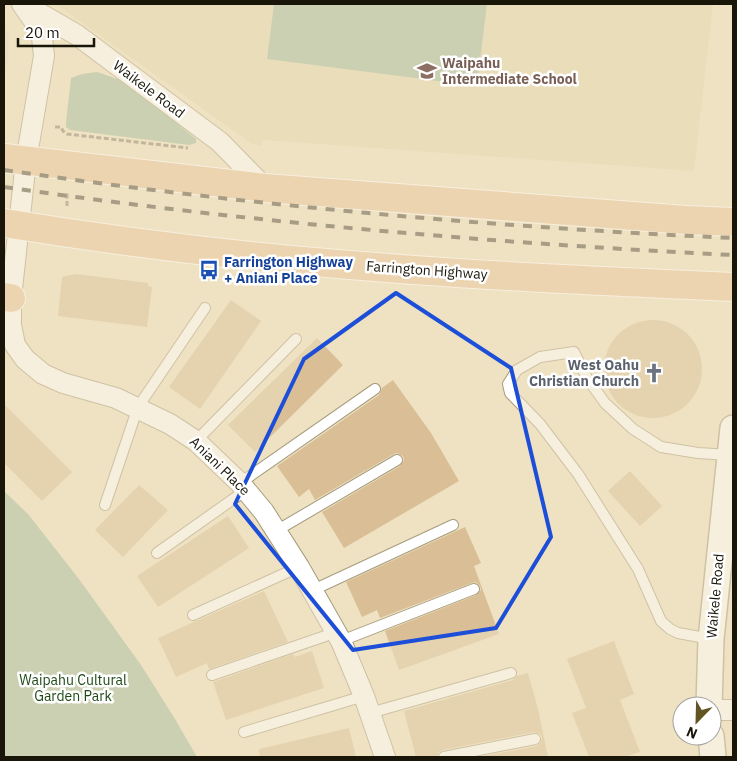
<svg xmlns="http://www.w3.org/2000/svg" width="737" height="761" viewBox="0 0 737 761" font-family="'IBM Plex Sans',sans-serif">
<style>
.commercial{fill:#e4d7c3}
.built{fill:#e5d7b0}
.green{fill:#a1bb9d}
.building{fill:#dabf96}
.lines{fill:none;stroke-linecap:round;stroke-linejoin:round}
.service-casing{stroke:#a69c7d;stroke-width:12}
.minor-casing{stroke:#a69c7d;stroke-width:22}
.tertiary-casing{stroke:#a69c7d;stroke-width:28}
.primary-casing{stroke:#fff;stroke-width:30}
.path{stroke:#8d846d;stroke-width:3;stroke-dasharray:5 2.5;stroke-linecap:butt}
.service{stroke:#fff;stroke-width:10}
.minor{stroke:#fff;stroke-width:20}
.tertiary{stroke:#fff;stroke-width:25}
.primary{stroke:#ecc39a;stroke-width:28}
.rail{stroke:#514b3a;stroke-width:4;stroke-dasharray:9 9;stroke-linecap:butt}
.marked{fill:none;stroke:#1d4ed8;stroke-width:4;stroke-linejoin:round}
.labels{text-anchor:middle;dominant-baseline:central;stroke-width:5;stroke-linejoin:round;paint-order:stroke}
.education-label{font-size:14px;font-weight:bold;fill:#785e54;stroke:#fff;text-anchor:start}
.street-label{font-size:14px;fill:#191509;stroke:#fff}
.transit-label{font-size:14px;font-weight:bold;fill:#164399;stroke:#fff;text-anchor:start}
.worship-label{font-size:14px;font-weight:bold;fill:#5b616d;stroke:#fff;text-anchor:end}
.park-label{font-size:14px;fill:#1e4917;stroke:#fff}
</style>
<rect width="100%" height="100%" fill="#eee2c2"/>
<path class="commercial" d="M4,29L9,35L7,64L4,74Z"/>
<path class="built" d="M56,4H713L694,171L264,140L261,146L252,144Z"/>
<path class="green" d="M274,4H487L477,86L267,59Z
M97,72L126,82L196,139V143L189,145L70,130L66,127V122L71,78L82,74Z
M4,491L28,514L79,579L141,665L175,719L197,757H4Z"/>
<path class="building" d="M75,274L148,283V286L152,287L147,327L58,316L62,277Z
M231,300L261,321L200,409L169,387Z
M604 369a49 49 0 1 1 98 0a49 49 0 1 1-98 0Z
M317,338L343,365L255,452L228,425Z
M393,380L431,433L459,481L344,548L322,512L400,466L404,460L403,456L397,453L394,454L315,500L309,489L299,497L277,466L379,395L382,388Z
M4,404L72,472L42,501L4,463Z
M630,471L662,506L640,526L608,491Z
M139,485L168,510L123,557L95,530Z
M228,516L249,548L158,607L137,576Z
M465,527L481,563L474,566L499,634L399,670L385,631L476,595L481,590L480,586L476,582L472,583L380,618L377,610L362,617L346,582Z
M264,591L288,642L209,669L207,663L176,677L158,638Z
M614,641L634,694L620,700L640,752L625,757H589L572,713L586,708L567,659Z
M312,651L324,688L226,720L213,682L293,654L295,657Z
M528,673L538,709L548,757H478L537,746L541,742L542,737L540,734L534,732L443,750L439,752L437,757H416L404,711L513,680L517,676Z
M349,728L356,757H260L259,749Z"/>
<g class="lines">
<defs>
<path id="service" d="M196,441L296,339
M240,483L375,389
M105,505L138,407L205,308
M276,531L397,460
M157,553L246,490
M313,590L453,525
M193,615L299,567
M711,639L678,633L670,629L661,621L638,569L578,474L540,424L510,393L508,384L517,370L540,357L574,352L587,378L605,403L633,429L661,447L698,453L730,455
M341,641L474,589
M212,675L337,632
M370,713L511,673
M244,732L364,696
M444,757L535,739"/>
<path id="minor" d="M22,4L34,21L42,37L44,56L26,161L11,298V325L15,345L25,359L43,374L63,383L116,398L170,424L196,441L240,483L264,512L299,567L341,641L364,696L385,757
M27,6L77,35L220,142L265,188
M712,710H733"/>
<path id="tertiary" d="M709,706L711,639L733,428
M711,736L713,757"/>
<path id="primary" d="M4,158L265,188L686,220L733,222
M4,223C109,240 219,254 326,263C462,275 597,281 733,287
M4,297L11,298"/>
</defs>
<use href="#service" class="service-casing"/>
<use href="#minor" class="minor-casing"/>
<use href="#tertiary" class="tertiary-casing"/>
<use href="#primary" class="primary-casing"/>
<path class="path" d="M55,127H61L63,131L67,134L188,148
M67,206V192"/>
<use href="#service" class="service"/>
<use href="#minor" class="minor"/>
<use href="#tertiary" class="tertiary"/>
<use href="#primary" class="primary"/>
<path class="rail" d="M4,170C245,205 490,227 733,238
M4,187C246,222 489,243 733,255"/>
</g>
<path d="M0 0H737V761H0ZM396,293L511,368L551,537L496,628L353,650L235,504L304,359Z" fill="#eee2c2" fill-opacity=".55" fill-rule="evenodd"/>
<path class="marked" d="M396,293L511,368L551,537L496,628L353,650L235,504L304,359Z"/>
<defs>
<symbol id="school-bare" viewBox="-9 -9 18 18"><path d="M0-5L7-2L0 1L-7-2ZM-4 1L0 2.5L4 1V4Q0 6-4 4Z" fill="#8d6e63" stroke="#fff" stroke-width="2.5" paint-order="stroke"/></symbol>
<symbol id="bus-bare" viewBox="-9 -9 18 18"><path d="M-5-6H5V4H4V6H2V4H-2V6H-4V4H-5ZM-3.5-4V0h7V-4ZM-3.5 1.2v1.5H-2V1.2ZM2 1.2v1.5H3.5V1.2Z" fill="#1a4fb4" stroke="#fff" stroke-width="2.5" paint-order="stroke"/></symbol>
<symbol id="church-bare" viewBox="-9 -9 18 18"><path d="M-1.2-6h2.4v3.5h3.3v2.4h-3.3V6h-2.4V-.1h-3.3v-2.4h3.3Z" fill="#6b7280" stroke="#fff" stroke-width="2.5" paint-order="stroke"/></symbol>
</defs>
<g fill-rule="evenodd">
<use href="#school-bare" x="413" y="57" width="28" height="28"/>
<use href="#bus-bare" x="195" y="256" width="28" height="28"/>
<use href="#church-bare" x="640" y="359" width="28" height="28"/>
</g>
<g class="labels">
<g class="education-label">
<text x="442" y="63">Waipahu<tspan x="442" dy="16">Intermediate School</tspan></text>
</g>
<g class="street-label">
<text transform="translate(149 89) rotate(37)">Waikele Road</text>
<text transform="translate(427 270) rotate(4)">Farrington Highway</text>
<text transform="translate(220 466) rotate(44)">Aniani Place</text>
<text transform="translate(715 596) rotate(-85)">Waikele Road</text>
</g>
<g class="transit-label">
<text x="224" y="262">Farrington Highway<tspan x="224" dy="16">+ Aniani Place</tspan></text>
</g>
<g class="worship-label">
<text x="639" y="365">West Oahu<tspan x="639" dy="16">Christian Church</tspan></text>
</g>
<g class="park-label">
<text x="73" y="680">Waipahu Cultural<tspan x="73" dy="16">Garden Park</tspan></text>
</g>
</g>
<rect width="737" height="761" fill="none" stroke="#191509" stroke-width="10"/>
<g transform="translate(697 721) rotate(203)"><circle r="24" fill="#ffffff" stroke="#a3a19d"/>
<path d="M0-4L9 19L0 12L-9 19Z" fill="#615522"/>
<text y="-8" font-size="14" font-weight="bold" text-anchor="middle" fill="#191509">N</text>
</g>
<path d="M18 38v8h76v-8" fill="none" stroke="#191509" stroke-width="2.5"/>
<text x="25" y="38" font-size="15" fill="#191509" stroke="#ffffff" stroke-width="4" paint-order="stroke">20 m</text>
</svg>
